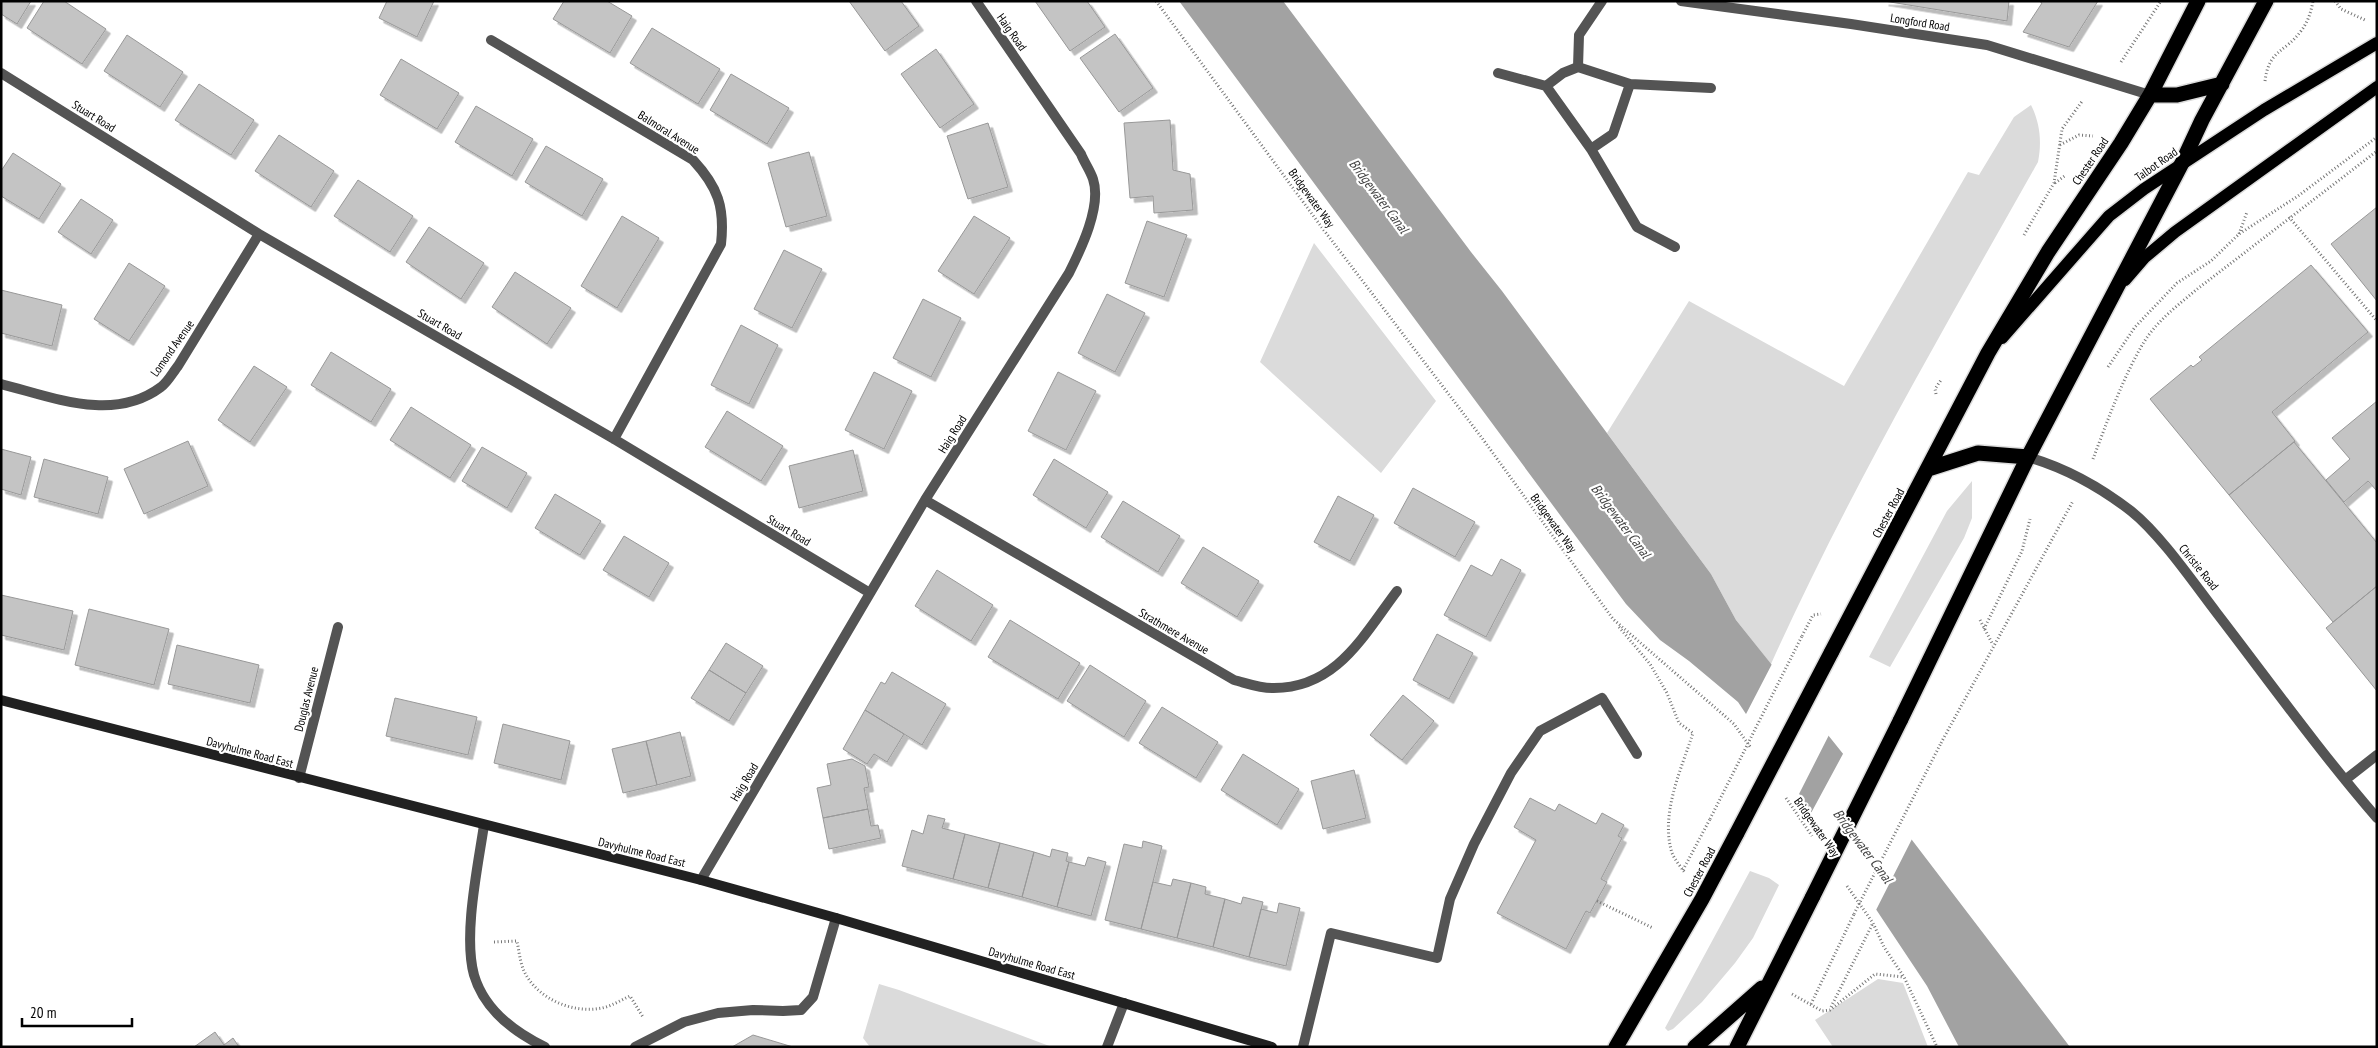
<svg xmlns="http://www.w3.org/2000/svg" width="2378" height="1048" viewBox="0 0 2378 1048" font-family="'PT Sans Narrow',sans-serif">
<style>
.green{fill:#dbdbdb}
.water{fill:#a2a2a2}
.pier{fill:#fff}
.building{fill:#c4c4c4;stroke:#989898;filter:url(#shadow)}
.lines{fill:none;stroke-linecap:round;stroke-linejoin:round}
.primary-casing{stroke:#dbdbdb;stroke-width:15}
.highway-casing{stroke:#dbdbdb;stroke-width:18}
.path{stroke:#767676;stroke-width:3;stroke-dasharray:1 2.5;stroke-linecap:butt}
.lane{stroke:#545454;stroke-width:10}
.street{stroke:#545454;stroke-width:10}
.secondary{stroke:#212121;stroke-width:10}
.primary{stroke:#000;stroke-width:12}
.highway{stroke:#000;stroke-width:15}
.highway-bridge-casing{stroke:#dbdbdb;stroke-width:18;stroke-linecap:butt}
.path-bridge{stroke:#767676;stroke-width:3;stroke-dasharray:1 2.5;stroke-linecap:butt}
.highway-bridge{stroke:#000;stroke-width:15}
.labels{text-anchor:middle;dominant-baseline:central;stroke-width:4.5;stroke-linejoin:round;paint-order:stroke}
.street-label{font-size:12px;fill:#000;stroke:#fff}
.water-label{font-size:14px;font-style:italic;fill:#434343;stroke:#fff}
</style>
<defs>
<filter id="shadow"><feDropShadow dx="4.5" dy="4.5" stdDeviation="0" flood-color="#0004"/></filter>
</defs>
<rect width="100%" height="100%" fill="#fff"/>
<path class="green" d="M2031,105C2040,123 2042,142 2038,162C1945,327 1849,491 1771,664L1736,620L1711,574L1607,433L1689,301L1844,386L1968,172L1979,175L2014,117Z
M1314,243L1436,401L1381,473L1260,362Z
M1972,481V518L1964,538L1890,667L1869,657L1947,511Z
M1750,871L1769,878L1779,885L1753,938L1735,963L1702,1002L1673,1029L1668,1031L1665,1028Z
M1878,979L1903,983L1928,1047H1833L1815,1020Z
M879,984L899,990L1052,1047H870L863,1038Z"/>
<path class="water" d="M1179,1H1283L1471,252L1502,291L1711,574L1736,620L1912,840L2070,1047H1959L1927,986L1738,702L1689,661L1660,640L1626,604Z"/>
<path class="pier" d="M1773,662L1830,733L1798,796L1745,716Z
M1844,752L1913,837L1875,912L1810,815Z"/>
<path class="building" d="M1,1H31L17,24L1,14Z
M44,1H64L106,29L82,64L27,28Z
M387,1H434L417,37L379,18Z
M564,1H607L632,16L610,53L553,19Z
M849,1H901L919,26L885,51Z
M1035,1H1087L1105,27L1070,51Z
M1884,1H2009L2007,21Z
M2039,1H2098L2069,47L2023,32L2042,3Z
M652,28L720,69L698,104L630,63Z
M1115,34L1153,88L1119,112L1080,58Z
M127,35L183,72L160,107L104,71Z
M936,49L974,104L940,128L901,74Z
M401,59L459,93L437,129L380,95Z
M731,74L789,108L767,144L710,110Z
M199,84L254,120L231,155L175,120Z
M476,106L533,139L512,176L455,142Z
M1170,120L1173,170L1190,174L1193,210L1154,213L1153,196L1130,198L1124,123Z
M988,123L1008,187L968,199L947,136Z
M279,135L334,171L311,207L255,171Z
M546,146L603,179L582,216L525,182Z
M809,152L827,216L786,227L768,163Z
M13,153L61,184L39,219L1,196V171Z
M358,180L413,216L390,252L334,216Z
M81,199L113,220L91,254L58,232Z
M2377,207V301L2331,244Z
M622,216L659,238L617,308L581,286Z
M974,216L1010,238L974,294L938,271Z
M1147,221L1187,235L1164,297L1125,283Z
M429,227L484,263L461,299L406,262Z
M784,250L822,269L792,328L754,309Z
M129,263L165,286L129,341L94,319Z
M2311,265L2368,332L2272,412L2295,441L2229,495L2150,399L2191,365L2193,367L2202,360L2199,357Z
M515,272L571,308L547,344L492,307Z
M1,290L62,305L52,346L1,333Z
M1107,294L1145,313L1115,372L1078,353Z
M923,299L961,318L931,377L893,358Z
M741,325L778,345L749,404L711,385Z
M331,352L391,389L371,422L311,385Z
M254,366L287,387L250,442L218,420Z
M874,372L912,391L884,449L845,430Z
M1058,372L1096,391L1066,450L1028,431Z
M2377,401V491L2368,481L2344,502L2326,480L2350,459L2332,438Z
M411,407L471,445L450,478L390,440Z
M727,411L783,446L761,481L705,447Z
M188,441L208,486L144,514L124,469Z
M2294,442L2377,543V586L2333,622L2229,495Z
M482,447L527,473L507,508L462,481Z
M1,449L31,457L21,495L1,489Z
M853,450L863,491L799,508L789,466Z
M44,459L108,477L98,514L34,497Z
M1054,459L1108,492L1086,528L1033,495Z
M1413,488L1475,522L1455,557L1394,523Z
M555,494L601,521L580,555L535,528Z
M1338,496L1374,515L1350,561L1314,542Z
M1123,501L1180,536L1158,572L1101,537Z
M624,536L669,563L649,597L603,570Z
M1203,547L1259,581L1237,617L1181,583Z
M1501,559L1521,570L1486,637L1444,615L1471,565L1492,576Z
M937,570L993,605L971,641L915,606Z
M2377,586V691L2326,628Z
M1,595L73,611L64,650L1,635Z
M89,609L169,629L154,685L75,665Z
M1010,620L1080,663L1058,699L988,657Z
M1437,634L1473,653L1449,699L1413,680Z
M726,643L763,666L746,693L709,670Z
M177,645L259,665L250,703L168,684Z
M1090,665L1146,701L1124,737L1067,701Z
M709,670L746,693L729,721L691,698Z
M892,672L946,704L922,745L865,710L881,682L885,684Z
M1403,695L1434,721L1402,760L1370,735Z
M395,698L477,717L468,755L386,736Z
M1162,707L1218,742L1196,778L1139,743Z
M865,710L904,734L887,762L874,754L867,764L843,749Z
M503,724L570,741L561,780L494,763Z
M680,732L691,776L657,785L646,741Z
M646,741L657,785L623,793L612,749Z
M1243,754L1299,789L1277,825L1221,790Z
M852,759L865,766L869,787L864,788L868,809L823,818L817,788L831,785L827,764Z
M1354,770L1366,818L1323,829L1311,781Z
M1530,798L1555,811L1559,804L1596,824L1602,813L1624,825L1618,836L1622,838L1601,879L1607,882L1590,913L1586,911L1566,949L1497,913L1536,840L1514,827Z
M868,809L871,826L878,825L881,838L829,849L823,818Z
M928,815L945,819L942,828L965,834L953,879L902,866L912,830L923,834Z
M965,834L1000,843L988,888L953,879Z
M1143,841L1162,846L1141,929L1105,920L1124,844L1142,848Z
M1000,843L1034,852L1022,897L988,888Z
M1052,849L1068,853L1066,861L1069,862L1057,907L1022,897L1034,852L1050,857Z
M1088,857L1106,862L1091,916L1057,907L1069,862L1085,866Z
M1173,879L1191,883L1177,938L1141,929L1153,882L1171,886Z
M1191,883L1206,887L1205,894L1225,899L1213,947L1177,938Z
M1243,897L1263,902L1249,957L1213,947L1225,899L1241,904Z
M1279,903L1300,908L1286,966L1249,957L1261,909L1277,913Z
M215,1032L224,1045L233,1038L239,1047H194Z
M753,1035L793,1047H732Z"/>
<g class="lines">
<defs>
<path id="primary" d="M2125,280L2144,258L2175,232L2377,87
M2002,338L2109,216L2144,189L2264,110L2377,43"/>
<path id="highway" d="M2150,95H2177L2222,84
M1928,469L1978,453L2028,457
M1831,653L1988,353L2048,252L2121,143L2150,95L2198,1
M1900,721L2028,457L2182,163L2202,120L2266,1
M1616,1047L1702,899L1737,833
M1695,1047L1762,988
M1737,1047L1813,896"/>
</defs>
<use href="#primary" class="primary-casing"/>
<use href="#highway" class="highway-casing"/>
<path class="path" d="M1156,1L1323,229L1482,438L1613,619L1734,724L1751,748
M2335,1L2341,9L2365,20
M2121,62L2161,1
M2265,81C2269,49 2285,53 2301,31C2308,22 2311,12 2313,1
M2060,145L2079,135L2093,136
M2055,183L2066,175
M2289,217L2377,321
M2239,234L2247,212
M2024,235L2054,183L2062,129L2083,100
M2108,367L2135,327L2177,283L2211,261L2239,234L2298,196L2377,137
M1936,394L1935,389L1941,380
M2093,459C2107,422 2124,375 2144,342C2157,321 2178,305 2196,290L2377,151
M1980,620L1993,645
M1619,627L1650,664L1667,693L1679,723L1693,733C1681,770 1660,814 1672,853C1675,860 1681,867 1685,873
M1984,629L2022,551L2030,519
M1802,636L1813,615L1821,614
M1941,743L2073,501
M1786,798L1812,836
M1683,870L1710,819
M1847,886L1873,923L1884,947L1904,977L1937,1047
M1597,901L1653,928
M494,942L517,941C519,951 520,962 524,971C537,999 573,1014 602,1008C612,1006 621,1000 630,996L643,1017
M1792,994L1822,1011L1830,1010L1875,974L1904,977
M1811,1004L1854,914
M1831,1007L1873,923"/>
<path class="lane" d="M1578,67L1630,84L1711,88
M1498,73L1546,86L1563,73L1578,67L1579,35L1602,1
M1630,84L1613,134L1591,149L1637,227L1675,247
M1546,86L1591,149
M484,825C478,866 463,935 474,975C484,1009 514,1032 545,1047
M635,1047L684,1022L718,1013L753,1010L783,1011L801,1010L813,997L836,918
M1107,1047L1124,1003
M1303,1047L1331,933L1437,958L1450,899L1474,844L1511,773L1540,731L1602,698L1637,754"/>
<path class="street" d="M1681,1L1851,24L1987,45L2150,95
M491,40L693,160C718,187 725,207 721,244L614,439
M1,73L259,234L614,439L870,593
M1,384C53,397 113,423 161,387C168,382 173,372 178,366L259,234
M2028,457C2066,468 2100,487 2131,511C2160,534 2193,582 2216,612C2269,681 2320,752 2377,818
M925,500L1234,680C1246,683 1259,688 1272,688C1336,689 1363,636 1397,591
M299,778L338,627
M2345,780L2377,755
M701,880L925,500L1069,273C1081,249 1102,206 1093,179C1090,170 1084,162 1081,154L976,1"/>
<path class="secondary" d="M1,700L701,880L836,918L1272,1047"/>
<use href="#primary" class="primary"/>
<use href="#highway" class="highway"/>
<defs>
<path id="highway-bridge" d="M1737,833L1831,653
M1813,896L1900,721"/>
</defs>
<use href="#highway-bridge" class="highway-bridge-casing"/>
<path class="path-bridge" d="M1710,819L1802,636
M1854,914L1941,743"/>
<use href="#highway-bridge" class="highway-bridge"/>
</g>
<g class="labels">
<g class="street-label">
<text transform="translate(1920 22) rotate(9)">Longford Road</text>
<text transform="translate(1012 32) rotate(55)">Haig Road</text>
<text transform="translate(94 116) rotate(32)">Stuart Road</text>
<text transform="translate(669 132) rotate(32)">Balmoral Avenue</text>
<text transform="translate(2090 161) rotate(-56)">Chester Road</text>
<text transform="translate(2156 164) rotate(-35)">Talbot Road</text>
<text transform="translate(1312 198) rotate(54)">Bridgewater Way</text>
<text transform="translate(440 324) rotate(30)">Stuart Road</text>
<text transform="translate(172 348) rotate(-55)">Lomond Avenue</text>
<text transform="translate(952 434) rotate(-58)">Haig Road</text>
<text transform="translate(1888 513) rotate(-62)">Chester Road</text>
<text transform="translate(1554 523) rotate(54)">Bridgewater Way</text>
<text transform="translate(789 530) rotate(31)">Stuart Road</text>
<text transform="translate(2199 567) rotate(51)">Christie Road</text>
<text transform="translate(1174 631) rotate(30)">Strathmere Avenue</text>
<text transform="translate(306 699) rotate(-76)">Douglas Avenue</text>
<text transform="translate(250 752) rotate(15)">Davyhulme Road East</text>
<text transform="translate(744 782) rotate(-59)">Haig Road</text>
<text transform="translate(1817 827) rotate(55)">Bridgewater Way</text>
<text transform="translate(642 852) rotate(14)">Davyhulme Road East</text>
<text transform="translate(1699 872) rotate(-62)">Chester Road</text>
<text transform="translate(1032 963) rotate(16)">Davyhulme Road East</text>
</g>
<g class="water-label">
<text transform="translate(1379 196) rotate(53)">Bridgewater Canal</text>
<text transform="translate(1621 521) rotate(53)">Bridgewater Canal</text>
<text transform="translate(1863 846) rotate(53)">Bridgewater Canal</text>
</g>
</g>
<rect width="2378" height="1048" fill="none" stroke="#000000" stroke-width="5"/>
<path d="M22 1018v8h110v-8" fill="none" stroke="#000000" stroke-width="2.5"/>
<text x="30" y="1018" font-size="15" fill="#000000" stroke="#ffffff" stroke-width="4" paint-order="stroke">20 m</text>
</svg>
